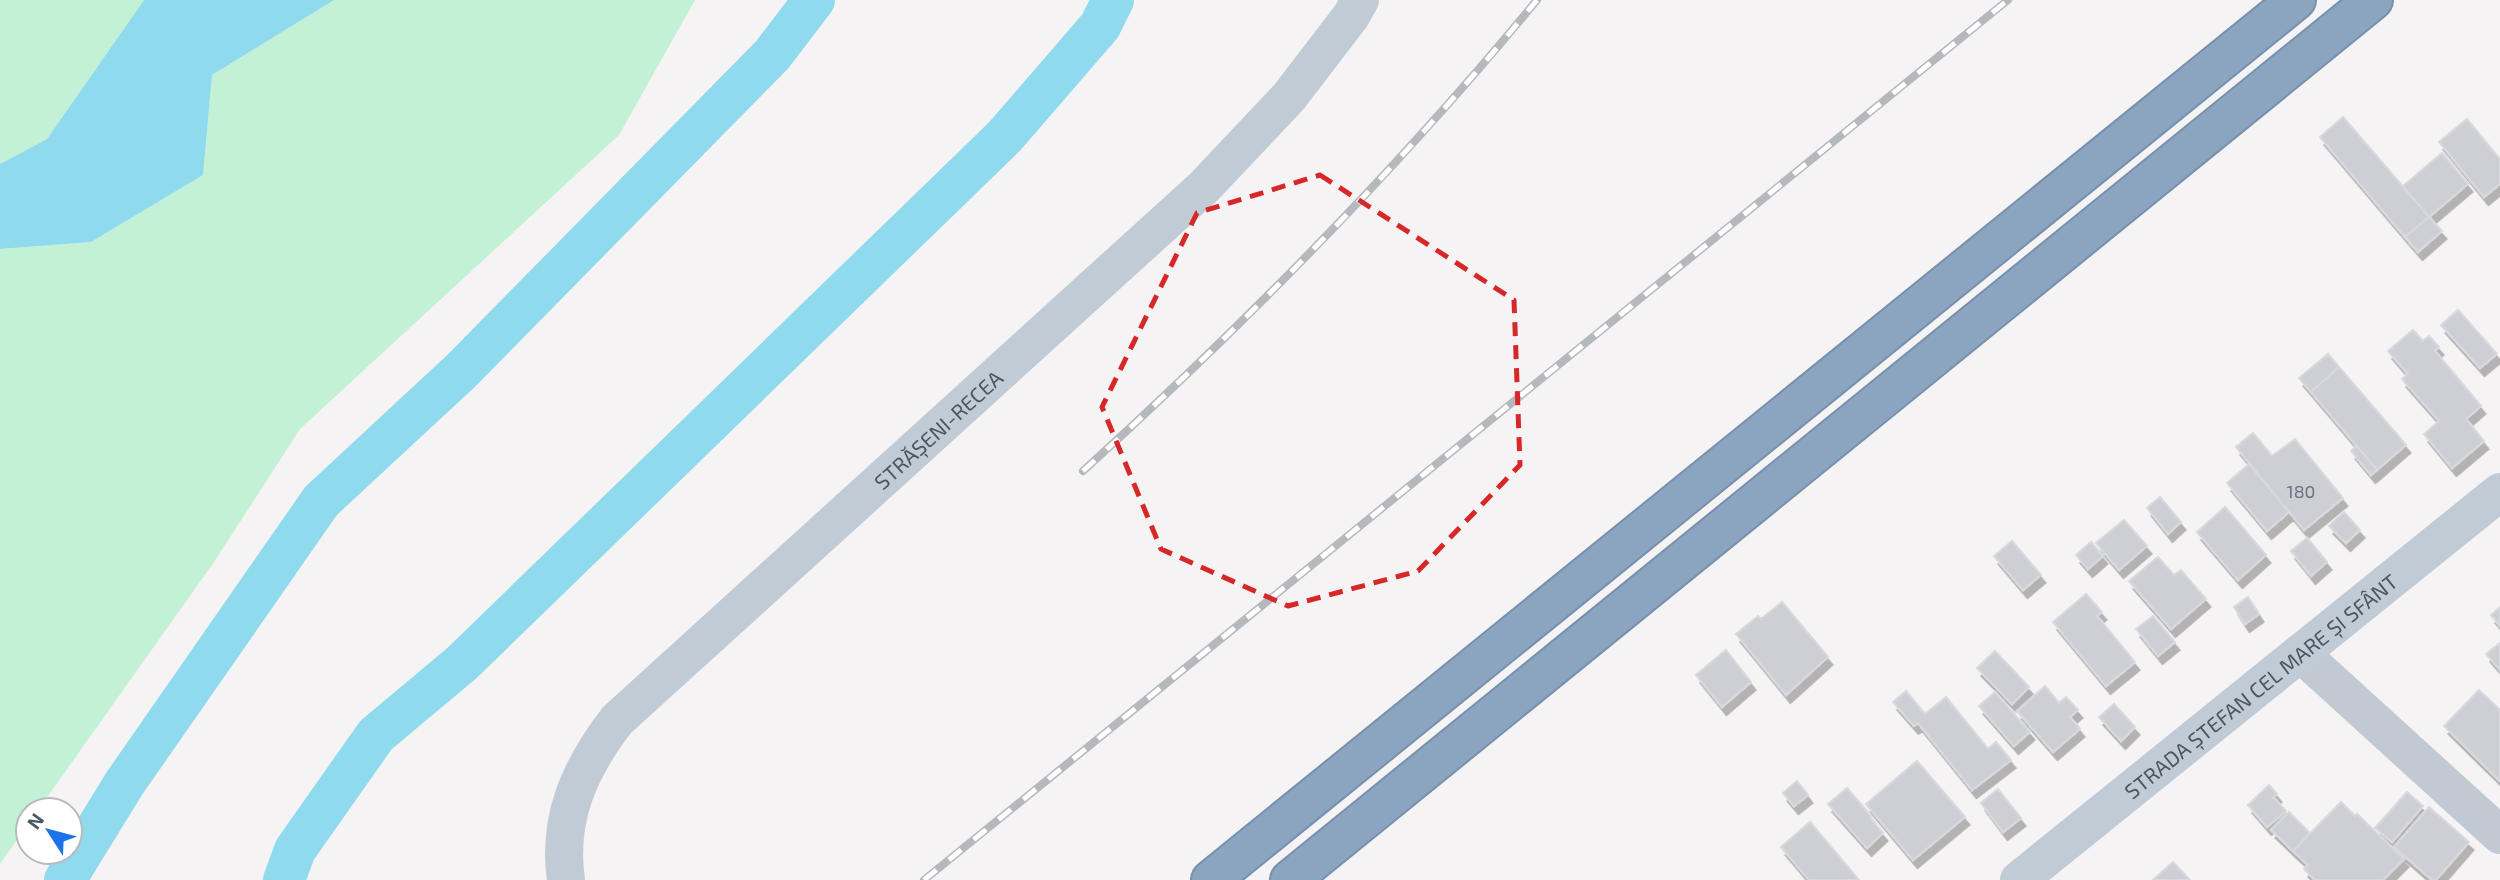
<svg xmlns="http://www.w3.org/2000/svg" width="2500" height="880" viewBox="0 0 2500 880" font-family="'Exo 2',sans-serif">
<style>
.green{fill:#c3f1d5}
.water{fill:#90daee}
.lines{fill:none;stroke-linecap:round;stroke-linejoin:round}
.canal{stroke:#90daee;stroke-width:42}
.building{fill:#cdcfd5;stroke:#d7d9de;stroke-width:2;filter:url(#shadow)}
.highway-casing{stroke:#7690ad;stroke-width:42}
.street{stroke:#c1cad2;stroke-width:38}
.secondary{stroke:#c1cbd6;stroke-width:38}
.highway{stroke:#8ba5c1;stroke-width:38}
.rail-casing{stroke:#b5b8bd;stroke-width:8}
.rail{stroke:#fff;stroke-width:5;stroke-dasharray:16;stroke-linecap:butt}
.marked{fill:none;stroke:#d62828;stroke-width:5;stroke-dasharray:14 9;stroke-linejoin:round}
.labels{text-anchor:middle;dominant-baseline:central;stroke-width:7;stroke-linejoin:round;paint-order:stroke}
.number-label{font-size:18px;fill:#6b747e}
.street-label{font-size:21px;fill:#4a5661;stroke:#fff}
</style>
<defs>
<filter id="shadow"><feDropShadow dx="4.5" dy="8" stdDeviation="0" flood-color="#0004"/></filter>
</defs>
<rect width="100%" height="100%" fill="#f5f3f3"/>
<path class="green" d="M0,0H144L47,139L0,164Z
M334,0H695L619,135L300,429L214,562L38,810H28V824L0,864V249L91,242L203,175L212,75Z"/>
<path class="water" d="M144,0H334L212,75L203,175L91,242L0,249V164L47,139Z"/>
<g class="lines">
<path class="canal" d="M65,880L124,784L321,501L461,371L772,55L814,0
M284,880L295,850L376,735L462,663L1005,136L1100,26L1113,0"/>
</g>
<path class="building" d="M2343,117L2429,217L2405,237L2320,137Z
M2467,119L2500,159V184L2484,197L2439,142Z
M2442,153L2468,184L2429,217L2403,186Z
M2429,217L2442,231L2418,252L2405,237Z
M2458,310L2497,354L2480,368L2441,325Z
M2413,330L2423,341L2429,336L2439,347L2435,351L2481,406L2466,419L2484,441L2452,468L2424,434L2439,421L2402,379L2408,374L2388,351Z
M2328,354L2339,367L2311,392L2299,378Z
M2339,367L2406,445L2377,470L2311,392Z
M2253,433L2272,456L2295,439L2343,498L2304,530L2236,447Z
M2357,446L2377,470L2371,475L2351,451Z
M2249,464L2289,512L2267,531L2227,483Z
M2160,497L2181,522L2168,534L2147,508Z
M2225,507L2266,555L2238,580L2197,532Z
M2344,512L2360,530L2346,543L2329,526Z
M2124,520L2147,546L2119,570L2096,543Z
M2307,538L2327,562L2311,576L2291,551Z
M2012,541L2041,575L2023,590L1994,556Z
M2091,542L2103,556L2088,569L2076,555Z
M2158,557L2174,575L2181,570L2206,599L2171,629L2129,581Z
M2086,594L2102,612L2097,616L2135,662L2106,686L2053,622Z
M2248,597L2259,614L2245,624L2234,607Z
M1782,602L1828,657L1786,695L1736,634L1758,616L1761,619Z
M2500,607V626L2491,615Z
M2153,616L2175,642L2158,656L2136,629Z
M2500,643V670L2486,654Z
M1726,650L1751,682L1722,707L1696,675Z
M1995,651L2029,687L2012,704L1977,668Z
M2045,686L2059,703L2066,697L2078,710L2070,717L2080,729L2053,752L2017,711Z
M2479,690L2500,710V781L2444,726Z
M1906,691L1925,714L1946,697L1988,749L1996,742L2011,760L1972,790L1918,723L1914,726L1893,702Z
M1995,692L2030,732L2014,746L1979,706Z
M2114,704L2135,727L2121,741L2099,717Z
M1917,761L1965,817L1913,860L1866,804Z
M1797,781L1808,795L1794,806L1783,793Z
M2269,785L2277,794L2273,797L2286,811L2267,827L2248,805Z
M1847,788L1871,816L1870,818L1883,833L1867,848L1828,804Z
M1998,789L2021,818L2003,832L1981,803Z
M2407,792L2423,806L2392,842L2375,828Z
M2341,802L2355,816L2357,814L2404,859L2383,880H2315L2304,869L2308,865L2293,851Z
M2429,807L2469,842L2436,880H2432L2394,847Z
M2289,812L2310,833L2293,851L2271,830Z
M1810,822L1859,880H1809L1781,847Z
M2173,862L2190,880H2153Z"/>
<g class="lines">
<defs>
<path id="highway" d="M1211,880L2296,0
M1290,880L2373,0"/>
</defs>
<use href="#highway" class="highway-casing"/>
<path class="street" d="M2300,653L2500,835"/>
<g class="secondary">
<path id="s1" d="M566,880C557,818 580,768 617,720L1204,187L1289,97L1351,16L1360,0"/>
<path id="s2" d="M2019,880L2500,492"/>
</g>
<use href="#highway" class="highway"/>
<defs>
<path id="rail" d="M1083,471C1245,324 1398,169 1537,0
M924,880L2008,0"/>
</defs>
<use href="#rail" class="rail-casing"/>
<use href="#rail" class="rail"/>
</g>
<path class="marked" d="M1320,175L1514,300L1520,465L1418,571L1288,606L1161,549L1102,407L1197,213Z"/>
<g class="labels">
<g class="number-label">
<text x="2301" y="491">180</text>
</g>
<g class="street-label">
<text stroke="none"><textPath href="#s1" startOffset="606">STRĂȘENI-RECEA</textPath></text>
<text stroke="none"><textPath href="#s2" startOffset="310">STRADA ȘTEFAN CEL MARE ȘI SFÂNT</textPath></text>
</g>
</g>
<g transform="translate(49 831) rotate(306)"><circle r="33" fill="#ffffff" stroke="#b7bbc0" stroke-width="2"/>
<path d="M0-5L12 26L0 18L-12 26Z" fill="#1a73e8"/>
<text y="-10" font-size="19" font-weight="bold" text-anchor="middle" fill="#4a5661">N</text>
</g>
</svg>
